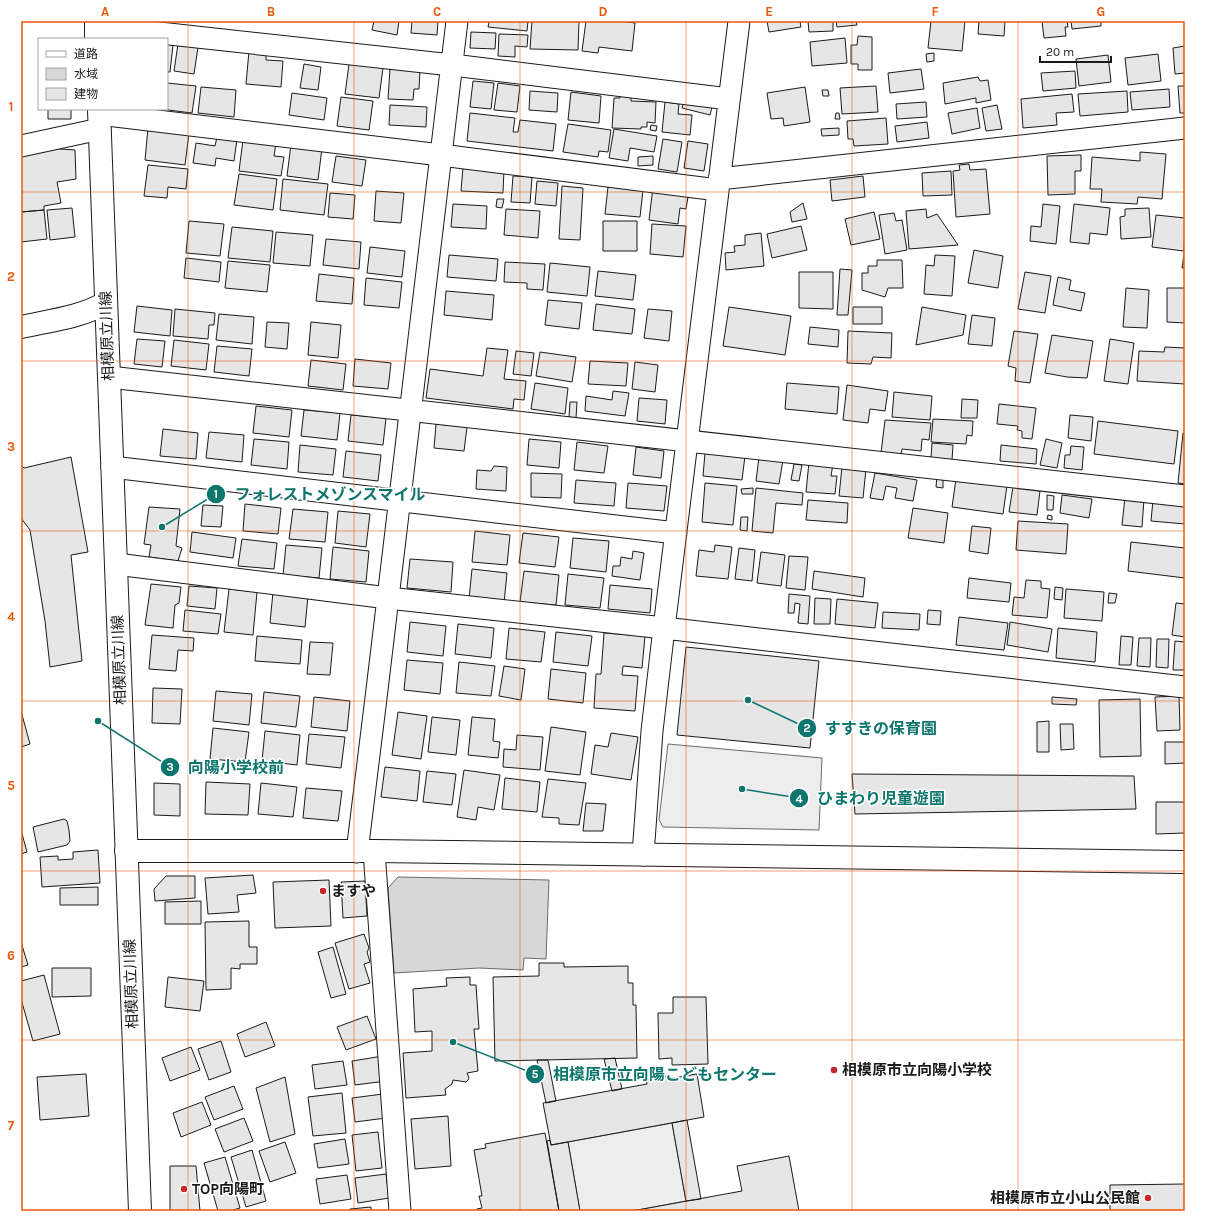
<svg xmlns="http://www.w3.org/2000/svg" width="1206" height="1232" viewBox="0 0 1206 1232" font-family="Karla,'Noto Sans JP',sans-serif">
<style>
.built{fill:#ededed;stroke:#6a6a6a}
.water{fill:#d7d7d7;stroke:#6a6a6a}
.building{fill:#e6e6e6;stroke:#1a1a1a}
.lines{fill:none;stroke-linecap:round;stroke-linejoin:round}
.minor-casing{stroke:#1a1a1a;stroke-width:23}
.tertiary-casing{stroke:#1a1a1a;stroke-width:24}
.secondary-casing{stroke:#1a1a1a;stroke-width:24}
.minor{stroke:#fff;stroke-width:21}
.tertiary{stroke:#fff;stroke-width:22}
.secondary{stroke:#fff;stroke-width:22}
.grid{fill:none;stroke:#e8590c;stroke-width:1;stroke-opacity:0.55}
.poi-dot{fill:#c62828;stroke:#fff;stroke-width:1.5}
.labels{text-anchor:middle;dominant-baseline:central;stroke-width:3;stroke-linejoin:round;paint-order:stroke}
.street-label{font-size:15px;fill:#1a1a1a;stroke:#fff}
.poi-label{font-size:15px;font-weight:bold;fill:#1a1a1a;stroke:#fff;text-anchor:start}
.leader{fill:none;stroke:#0f766e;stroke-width:1.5}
.callout-dot{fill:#0f766e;stroke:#fff;stroke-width:1.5}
.mark-label{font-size:12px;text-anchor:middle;font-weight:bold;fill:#fff}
.callout-label{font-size:16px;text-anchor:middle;font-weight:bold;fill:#0f766e;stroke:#fff;stroke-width:3;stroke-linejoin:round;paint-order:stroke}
.neatline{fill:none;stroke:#e8590c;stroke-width:1.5}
.grid-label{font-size:13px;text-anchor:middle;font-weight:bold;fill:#e8590c}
</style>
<rect width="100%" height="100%" fill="#fff"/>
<path class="built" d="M668,744L822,758L819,830L663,827L659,820Z
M672,1123L686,1201L632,1211H580L568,1142Z"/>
<path class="water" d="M398,877L549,880L546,959L524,958L523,970L479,968L394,973L388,888Z"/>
<path class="building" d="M374,21H399L397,35L372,30Z
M412,21H438L437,35L411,33Z
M493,21H528L527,31L488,27L489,22Z
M532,21H579L578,50L530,49Z
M586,21H621L635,23L632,51L599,47L598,53L582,51Z
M767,21H800L801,27L769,32Z
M808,21H833V31L809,32Z
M836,21H856L857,25L837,27Z
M931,21H965L962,51L928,48Z
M979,21H1005L1004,36L978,34Z
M1042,21H1067L1068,27H1065L1066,36L1044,38Z
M1071,21H1101V26L1072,29Z
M471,32L496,33L495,49L470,48Z
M499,34L528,35L527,47L515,46V57L498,56Z
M858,36L872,37V70H858V64H851V45H857Z
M845,38L847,63L812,66L810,42Z
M167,44L173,45L170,72H167Z
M178,44L198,47L194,74L174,71Z
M1185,46V73L1175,74L1173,48Z
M249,51L266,53V60L283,61L281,87L246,84Z
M934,53V61L927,62L926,54Z
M1158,54L1161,81L1128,85L1125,58Z
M1108,55L1111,82L1079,86L1076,59Z
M304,64L321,67L318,90L300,88Z
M349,64L383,68L379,98L345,94Z
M390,69L420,70L419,89H414L413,100L388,99Z
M921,69L924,89L890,93L888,73Z
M1075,71L1076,88L1043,91L1041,73Z
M978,77L980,81L988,80L991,100L976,103V98L945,104L943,83Z
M473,81L494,83L491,109L470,107Z
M167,83L196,86L192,113L160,109H167Z
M498,83L520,86L517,112L494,110Z
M876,86L878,112L842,114L840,88Z
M1178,86H1185V113H1180Z
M201,87L236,90L234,117L198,113Z
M805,87L810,122L784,126L783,118L771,119L767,93Z
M1169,89L1170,107L1132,110L1130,92Z
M822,90H828L829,96H823Z
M530,91L558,93L557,112L529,110Z
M1127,91L1128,112L1080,116L1078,94Z
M571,92L601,96L599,123L568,120Z
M292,93L327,98L324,120L289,115Z
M620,94L631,95V101L656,102L655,123L647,122V127H641V129L612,128L614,98H620Z
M1072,94L1074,112L1056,113L1057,125L1023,128L1021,99Z
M341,97L373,101L369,130L337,126Z
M684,100L712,107L710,115L682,108Z
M665,102L679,104L678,114L692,115L690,135L662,132Z
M926,102L927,117L897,119L896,104Z
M390,105L427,107L426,127L389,125Z
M997,105L1002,129L986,131L982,108Z
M977,108L980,128L952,134L948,113Z
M48,109H71V119H48Z
M470,113L515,118L513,132H518L520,120L556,124L553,151L467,141Z
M836,113H839L840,119H835Z
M886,118L888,144L854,146L853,139H848L847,121Z
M927,122L929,138L897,142L895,126Z
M568,124L611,130L608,152L599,151L598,157L563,152Z
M651,125L657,126L656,131L650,130Z
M148,128L189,133L185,165L145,160Z
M839,128V135L822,136L821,129Z
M614,129L657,136L654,152L630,148L628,161L609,158Z
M217,137L237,139L234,161L216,158L215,166L193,163L196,143L215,146Z
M663,139L682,142L677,172L658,169Z
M243,140L276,143L274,156L284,157L281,176L239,171Z
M688,141L708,144L704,171L684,168Z
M291,144L322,148L318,180L287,176Z
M47,148L75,150L76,179L57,182L61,203L44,206V210L21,212V153Z
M1140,152L1166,154L1162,199L1138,197L1137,204L1101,202L1102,189H1090L1092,157L1140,161Z
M1081,155V171H1075V194L1048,195L1047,156Z
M336,156L366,160L362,186L332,182Z
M653,156V165L638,166V157Z
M969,164L970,170L986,169L990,214L956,217L953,171L960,170L959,165Z
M148,165L188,169L186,189L168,187L167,198L144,196Z
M463,167L504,170L503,193L461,191Z
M951,171L952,195L923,196L922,173Z
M239,174L277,179L273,210L234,205Z
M513,176L532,177L530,203L511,202Z
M863,176L865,197L832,201L830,180Z
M283,179L328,184L324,215L280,210Z
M537,181L558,183L556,206L535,204Z
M562,186L583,188L580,240L559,239Z
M608,187L643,190L640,217L605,214Z
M653,187L689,191L686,209L680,208L678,224L649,220Z
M376,191L404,193L401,223L374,221Z
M330,193L355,195L353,219L328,217Z
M497,199H504L502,208L496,207Z
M803,203L807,219L792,222L790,212Z
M453,204L487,206L486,229L451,227Z
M1043,204L1060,206L1056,244L1030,241L1031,226L1041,227Z
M1074,204L1110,208L1107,235L1090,233L1089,244L1070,242Z
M72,208L75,237L50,240L47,210Z
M1149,208L1151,237L1121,239L1120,217L1125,216V209Z
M506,209L540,211L538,238L504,235Z
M926,209L927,218L937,214L958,245L909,249L906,211Z
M44,210L47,239L21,242V212Z
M874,212L880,239L851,245L845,219Z
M894,213L896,221L902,220L907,250L885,254L879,215Z
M1156,215L1185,218L1184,251L1152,247Z
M189,221L224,224L220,256L186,253Z
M603,221H637V251H603Z
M652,224L686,226L683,257L650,254Z
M801,226L807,250L772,258L767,234Z
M232,227L273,231L270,262L228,258Z
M276,232L313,235L310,266L273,263Z
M761,233L764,266L726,270L725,253L735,252L734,246L745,245V235Z
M326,239L361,242L359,269L323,265Z
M370,247L405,251L402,277L367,273Z
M1185,248V268H1182Z
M974,250L1003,256L998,288L968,283Z
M449,255L498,259L496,281L447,277Z
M935,255L955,256L952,296L924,294L926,265L934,266Z
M186,258L221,262L219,282L184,278Z
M877,260H902L903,288H888L885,297L862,290V273H868V266H877Z
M228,261L270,265L267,292L225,288Z
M505,262L545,264L543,290L527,289V283L504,282Z
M550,263L590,267L587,296L547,292Z
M840,269L852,270L848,315H837Z
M598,271L636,275L633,300L595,296Z
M799,272H833V309L799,308Z
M1025,272L1051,276L1045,313L1018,309Z
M319,274L354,278L352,304L316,301Z
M1058,277L1071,280L1069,290L1085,293L1081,311L1053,305Z
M366,278L402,282L399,308L364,305Z
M1126,288L1149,290L1147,328L1123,327Z
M1167,288H1185V323L1167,322Z
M446,291L494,295L492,320L444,315Z
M548,300L582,303L579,329L545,325Z
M596,304L635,309L632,334L593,330Z
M137,306L172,310L170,336L134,332Z
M729,307L791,316L785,355L723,346Z
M853,307H882V324H853Z
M922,307L966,315L963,335L916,345Z
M175,309L215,313L214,325H209L208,339L173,336Z
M648,309L672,311L669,341L644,338Z
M219,314L254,317L252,344L216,340Z
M972,315L995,318L992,346L968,344Z
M267,322L289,323L287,349L265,347Z
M311,322L341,325L338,358L308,355Z
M810,327L839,330L838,347L808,344Z
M848,331L892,333L891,358L873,357L871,364L847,363Z
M1014,331L1038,334L1030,383L1015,381L1016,368L1008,366Z
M1052,335L1093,341L1087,378L1067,377L1045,373Z
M137,339L165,341L162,367L134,364Z
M1110,339L1134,343L1128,384L1104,381Z
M174,340L209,344L206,370L171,366Z
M217,346L252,349L249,376L214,372Z
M1165,347L1185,348V384L1137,381L1139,351L1164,352Z
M487,348L508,350L504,379L526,381L524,400L514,399L513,409L426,398L430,369L483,376Z
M516,351L534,353L531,376L513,374Z
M540,352L576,357L572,382L536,376Z
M355,359L391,363L388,389L353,386Z
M311,360L346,364L343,390L308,386Z
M590,361L628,363L626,386L588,384Z
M635,362L658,365L655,392L632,389Z
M535,383L568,388L565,414L531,409Z
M787,383L839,387L837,414L785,409Z
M847,385L888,391L885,411L870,409L868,423L843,420Z
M613,391L629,393L625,416L585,411L586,396L612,400Z
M894,392L932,396L930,420L892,417Z
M639,398L667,400L665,424L637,421Z
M962,399L978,400L977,418H961Z
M570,402H577L576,418L569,417Z
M999,404L1036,408L1032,439L1022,438V431L1017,430L1018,426L997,424Z
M256,406L292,410L289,437L253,433Z
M304,410L340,413L337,440L301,436Z
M351,415L386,418L383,445L348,441Z
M1070,415L1093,417L1091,441L1068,438Z
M933,419L973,421L972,436L967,435L966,444L931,442Z
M885,420L931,423L929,440L922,439L921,451L902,449L901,455L881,453Z
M1098,421L1178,431L1174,464L1094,454Z
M436,424L467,427L464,451L434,448Z
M163,429L198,433L196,459L160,456Z
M209,432L244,435L242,462L206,458Z
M1183,433L1185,434V484L1178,483Z
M254,439L289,442L287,469L251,465Z
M529,439L561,442L559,468L527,465Z
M1046,439L1062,443L1057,468L1040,465Z
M577,442L608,446L604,473L574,470Z
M932,443L953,445L952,460L931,458Z
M300,445L336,449L333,475L298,472Z
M1001,445L1037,449L1036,464L1000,461Z
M1071,446L1084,447L1082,470L1064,468L1065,455H1070Z
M636,447L664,451L661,478L633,475Z
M346,451L381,455L378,481L343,477Z
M705,453L745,456L742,480L703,476Z
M71,457L88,552L71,555L82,661L50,667L45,621L30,530L21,518V465L24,468Z
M759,457L783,460L779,484L756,481Z
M809,462L833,464L831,476H837L835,494L806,492Z
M794,464L802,465L799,481L791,480Z
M494,466L507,467L506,491L476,489L477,470L491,471Z
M842,467L866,469L863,498L839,496Z
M531,473L562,474L561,498L531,497Z
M875,473L917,480L913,501L895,498L897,488L886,486L883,500L870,498Z
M937,476L943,477V488L936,487Z
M956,479L1007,486L1003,514L952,507Z
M576,480L616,483L614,506L574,503Z
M628,483L667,486L664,511L626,508Z
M705,483L737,486L733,525L702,522Z
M1013,487L1040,491L1037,515L1009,512Z
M753,488V494H742L741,489Z
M756,488L803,493L802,505L776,503L773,533L752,531Z
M1047,495L1054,496L1053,510H1047Z
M1062,495L1092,499L1089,518L1060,513Z
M1125,497L1144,499L1142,527L1122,525Z
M808,500L848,503L847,523L806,520Z
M1153,500L1185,502V524L1151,521Z
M245,504L281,508L278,534L243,531Z
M203,505L223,506L221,527L201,526Z
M149,507L180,509L176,546L182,548L178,561L149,557L151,545L144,544Z
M913,508L948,513L944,543L908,538Z
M293,509L328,512L325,542L289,539Z
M338,511L370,514L366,547L335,543Z
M1048,515L1052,516V520L1047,519Z
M741,517H748L747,531L740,530Z
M1018,521L1068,524L1066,554L1016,550Z
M972,526L991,528L988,554L969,551Z
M475,531L510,535L507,565L472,562Z
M192,532L236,538L233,558L190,552Z
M523,533L559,537L555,567L519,563Z
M573,538L609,541L606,572L570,568Z
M242,539L277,543L274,569L238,566Z
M1131,542L1185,548V578L1128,571Z
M286,545L322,548L319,578L283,575Z
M715,545L732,547L728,579L696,576L699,550L714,552Z
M333,547L369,551L366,582L330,579Z
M739,548L755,550L752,581L735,579Z
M633,551L644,553L640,580L612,576L613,566H620L621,557L632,559Z
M761,552L785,555L781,586L757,583Z
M789,556L808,557L805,590L786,588Z
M410,559L453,562L451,592L407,588Z
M472,569L507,573L504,603L469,599Z
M524,571L559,575L556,605L520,602Z
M814,571L865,578L863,597L812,589Z
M568,574L604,578L600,608L565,605Z
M969,578L1011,583L1009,602L967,598Z
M1026,580L1041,581V588L1050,589L1047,618L1012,615L1014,597L1024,598Z
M151,584L181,587L179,603L175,605L173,628L145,625Z
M610,585L652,589L650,613L608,609Z
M189,586L217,588L215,609L187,606Z
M1055,587L1063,588L1062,600L1054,599Z
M229,589L257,592L253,635L224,632Z
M1066,589L1104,592L1102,621L1064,618Z
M273,592L308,596L305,627L270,623Z
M1109,593L1117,594L1115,603H1108Z
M789,594L810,596L808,624L798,623L800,604L795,603L794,613H788Z
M815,598L831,599L830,624H814Z
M837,599L878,603L875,628L835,624Z
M1176,603L1185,604V637L1172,635Z
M185,610L221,614L218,634L183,631Z
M928,610L941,611L940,625L927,624Z
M883,612L920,614L919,630L882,628Z
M959,617L1008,623L1004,650L956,645Z
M410,622L446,626L443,656L407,652Z
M1010,622L1052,629L1048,652L1007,645Z
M458,624L494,628L491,658L455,654Z
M509,628L545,632L541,662L506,659Z
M1058,628L1097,632L1095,662L1056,658Z
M556,632L592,636L588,666L553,662Z
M604,633L645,636L642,668L623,666L622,675L638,676L635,711L594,708L596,674H601Z
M152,635L194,638L193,651L178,650L176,671L149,669Z
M257,636L302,640L300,664L255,661Z
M1121,636L1133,637L1131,665H1119Z
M1139,638H1151L1150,667L1137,666Z
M1157,639H1169L1168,668L1156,667Z
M1175,641L1185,642V670H1173Z
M310,642L333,643L330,675L307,674Z
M686,647L819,661L810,748L677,735Z
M407,660L443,663L440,694L404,690Z
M459,662L495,666L491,696L456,693Z
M504,666L525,669L521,700L499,696Z
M551,669L586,673L583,703L548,699Z
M153,688L182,689L180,724L152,723Z
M216,691L252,694L249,725L213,721Z
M264,692L300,696L296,727L261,723Z
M1179,696L1180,730L1157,731L1155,697Z
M314,697L350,701L347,731L311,727Z
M1052,697L1077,699L1076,705L1052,704Z
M1140,699L1141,756L1100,757L1099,700Z
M21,711L30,744L21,747Z
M398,712L427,716L421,759L392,755Z
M432,717L460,720L456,755L428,752Z
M472,717L495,719L493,741L500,742L498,758L468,755Z
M1049,721V752H1037V722Z
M1060,724H1073L1074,749L1061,750Z
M551,727L586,732L580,775L545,771Z
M213,728L249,732L245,762L210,759Z
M265,731L300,735L297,765L262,761Z
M611,733L638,737L631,780L591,774L595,745L608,747Z
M309,734L345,737L341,768L306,764Z
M517,735L543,737L540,770L503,767L504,749L516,750Z
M1165,742H1185V763L1165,764Z
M385,767L420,771L417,801L381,797Z
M464,770L500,775L494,810L478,807L476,820L457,817Z
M427,771L456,774L452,805L423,802Z
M852,774L1134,776L1136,809L855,814Z
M505,778L540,782L537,812L502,809Z
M548,779L586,783L579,825L559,824V818L542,817Z
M206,782L250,784L248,815L205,814Z
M154,783L180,784V816L154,815Z
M261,783L297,787L293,817L258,814Z
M306,788L342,791L338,821L303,818Z
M1156,802H1185V833L1156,834Z
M586,803L606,804L603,831H583Z
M64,819L67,821L69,830L70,841L67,845L38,852L33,827Z
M21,830L27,852L21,854Z
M98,850L100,883L42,887L40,857L58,856V860L73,859V852Z
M253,875L256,893L237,895L239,912L208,914L205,878Z
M166,876H195V898L155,901L154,889Z
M329,880L331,926L275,928L273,882Z
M365,881L367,916L343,918L341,882Z
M98,887V905H60V888Z
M201,901V924H165V902Z
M249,921V947H257V964H240V969L231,968V989L206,990L205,922Z
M364,934L369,948L367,952L370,962L364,964L370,983L349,989L335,943Z
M21,942L28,965L21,967Z
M333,947L346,994L331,998L318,952Z
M539,963H564V967L628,966V983H633V1005H636L637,1058L495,1061L493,977L539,976Z
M52,968H91V996L52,997Z
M44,975L60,1034L33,1041L21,999V981Z
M168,977L204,981L200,1011L165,1007Z
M470,977V985H476L479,1029H474L478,1071L467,1073L469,1078L468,1080L466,1082L453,1080L452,1084L445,1089L446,1095L406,1098L403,1053L432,1051V1031L415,1032L413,989L447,986L446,978Z
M673,997H706L708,1064L672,1065V1058L659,1059L658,1013H673Z
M367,1016L376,1039L346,1050L337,1027Z
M266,1022L275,1046L245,1057L237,1034Z
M221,1041L231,1072L209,1080L198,1049Z
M191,1047L200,1070L170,1081L162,1058Z
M383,1056L386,1081L355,1085L352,1061Z
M615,1058L622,1089L612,1091L604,1059Z
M537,1060H548L556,1101L546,1103Z
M343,1061L347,1085L315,1089L312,1065Z
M86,1074L89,1116L40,1120L37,1077Z
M697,1074L704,1117L551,1145L543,1103L647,1084L646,1080L668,1076V1079Z
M285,1077L295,1134L270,1142L256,1088Z
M234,1086L243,1109L214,1120L205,1097Z
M342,1093L346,1133L313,1136L308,1097Z
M383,1094L386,1118L355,1122L352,1098Z
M202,1102L211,1125L181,1137L173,1113Z
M448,1116L451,1166L415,1169L411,1119Z
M244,1118L253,1141L224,1152L215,1129Z
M687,1120L701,1199L686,1201L672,1123Z
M378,1132L382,1168L356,1171L352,1135Z
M545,1133L559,1211H477V1209L482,1208L479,1196H482L474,1150L486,1148L485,1144Z
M345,1139L349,1164L318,1168L314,1144Z
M550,1140L551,1145L568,1142L580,1211H559L547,1141Z
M285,1142L296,1173L270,1182L259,1151Z
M252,1150L266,1201L246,1207L231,1157Z
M789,1156L799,1211H632L742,1191L737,1166Z
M225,1157L240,1208L230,1211H218L204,1163Z
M170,1166H196L200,1211H170Z
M386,1174L389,1198L358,1203L355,1178Z
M347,1175L351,1199L320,1204L316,1179Z
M1185,1184V1211H1110V1185Z
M371,1207V1211H350V1209Z"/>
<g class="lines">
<defs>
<path id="minor" d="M96,26L461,66L729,99
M99,114L441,155L718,190
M21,146L100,129
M719,179L1185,128
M109,377L1185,496
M112,467L676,533
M116,564L388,598L664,628L837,648L1185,687
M374,851L400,1211
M357,852L376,698L457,21
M643,855L652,731L664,628L739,21"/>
<path id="tertiary" d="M21,327C48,321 82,317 105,303
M126,851H374L1185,862"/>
<path id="secondary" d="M96,21V39
M99,109L140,1211"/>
</defs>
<use href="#minor" class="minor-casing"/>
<use href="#tertiary" class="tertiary-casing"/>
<use href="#secondary" class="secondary-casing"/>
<use href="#minor" class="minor"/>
<use href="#tertiary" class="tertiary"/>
<use href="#secondary" class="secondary"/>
</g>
<path class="grid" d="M188,21V1211M354,21V1211M520,21V1211M686,21V1211M852,21V1211M1018,21V1211M21,192H1185M21,361H1185M21,531H1185M21,701H1185M21,871H1185M21,1040H1185"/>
<g class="poi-dot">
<circle cx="323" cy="891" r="4"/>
<circle cx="834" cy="1070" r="4"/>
<circle cx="184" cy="1189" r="4"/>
<circle cx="1148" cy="1198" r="4"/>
</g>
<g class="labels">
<g class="street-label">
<text transform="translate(107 336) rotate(-92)">相模原立川線</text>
<text transform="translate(119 660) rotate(-92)">相模原立川線</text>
<text transform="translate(131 984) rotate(-92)">相模原立川線</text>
</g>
<g class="poi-label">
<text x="331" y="891">ますや</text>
<text x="842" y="1070">相模原市立向陽小学校</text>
<text x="192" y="1189">TOP向陽町</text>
<text x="1140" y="1198" text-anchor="end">相模原市立小山公民館</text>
</g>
</g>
<path class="leader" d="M162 527L216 494M748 700L807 728M98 721L170 767M742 789L799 798M453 1042L535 1074"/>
<g class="callout-dot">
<circle cx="162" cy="527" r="4"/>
<circle cx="748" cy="700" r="4"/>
<circle cx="98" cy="721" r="4"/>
<circle cx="742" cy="789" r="4"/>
<circle cx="453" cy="1042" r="4"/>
<circle cx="216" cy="494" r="10"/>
<circle cx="807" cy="728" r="10"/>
<circle cx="170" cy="767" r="10"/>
<circle cx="799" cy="798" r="10"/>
<circle cx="535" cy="1074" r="10"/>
</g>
<g class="mark-label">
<text x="216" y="498">1</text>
<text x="807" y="732">2</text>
<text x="170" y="771">3</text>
<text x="799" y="803">4</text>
<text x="535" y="1078">5</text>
</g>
<g class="callout-label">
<text x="330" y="500">フォレストメゾンスマイル</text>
<text x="881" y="734">すすきの保育園</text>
<text x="236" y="773">向陽小学校前</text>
<text x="881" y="804">ひまわり児童遊園</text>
<text x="665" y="1080">相模原市立向陽こどもセンター</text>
</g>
<rect width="1206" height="1232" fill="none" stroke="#ffffff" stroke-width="44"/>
<rect x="38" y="38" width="130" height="72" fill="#ffffff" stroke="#a3a3a3"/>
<rect x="46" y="51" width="20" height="6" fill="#ffffff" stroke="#a3a3a3"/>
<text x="74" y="58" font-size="12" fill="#1a1a1a">道路</text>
<rect x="46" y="68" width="20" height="12" fill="#d7d7d7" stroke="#a3a3a3"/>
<text x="74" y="78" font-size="12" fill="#1a1a1a">水域</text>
<rect x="46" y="88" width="20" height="12" fill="#e6e6e6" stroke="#a3a3a3"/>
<text x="74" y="98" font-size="12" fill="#1a1a1a">建物</text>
<path d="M1040 56v6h71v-6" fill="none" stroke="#1a1a1a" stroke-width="2"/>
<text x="1046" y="56" font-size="12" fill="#1a1a1a" stroke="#ffffff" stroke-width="3" paint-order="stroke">20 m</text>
<rect x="22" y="22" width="1162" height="1188" class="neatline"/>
<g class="grid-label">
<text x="105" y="16">A</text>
<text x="271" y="16">B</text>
<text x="437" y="16">C</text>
<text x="603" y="16">D</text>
<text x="769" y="16">E</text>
<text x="935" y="16">F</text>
<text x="1101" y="16">G</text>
<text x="11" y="111">1</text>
<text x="11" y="281">2</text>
<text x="11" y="451">3</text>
<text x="11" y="621">4</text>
<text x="11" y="790">5</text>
<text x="11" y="960">6</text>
<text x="11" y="1130">7</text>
</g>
</svg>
